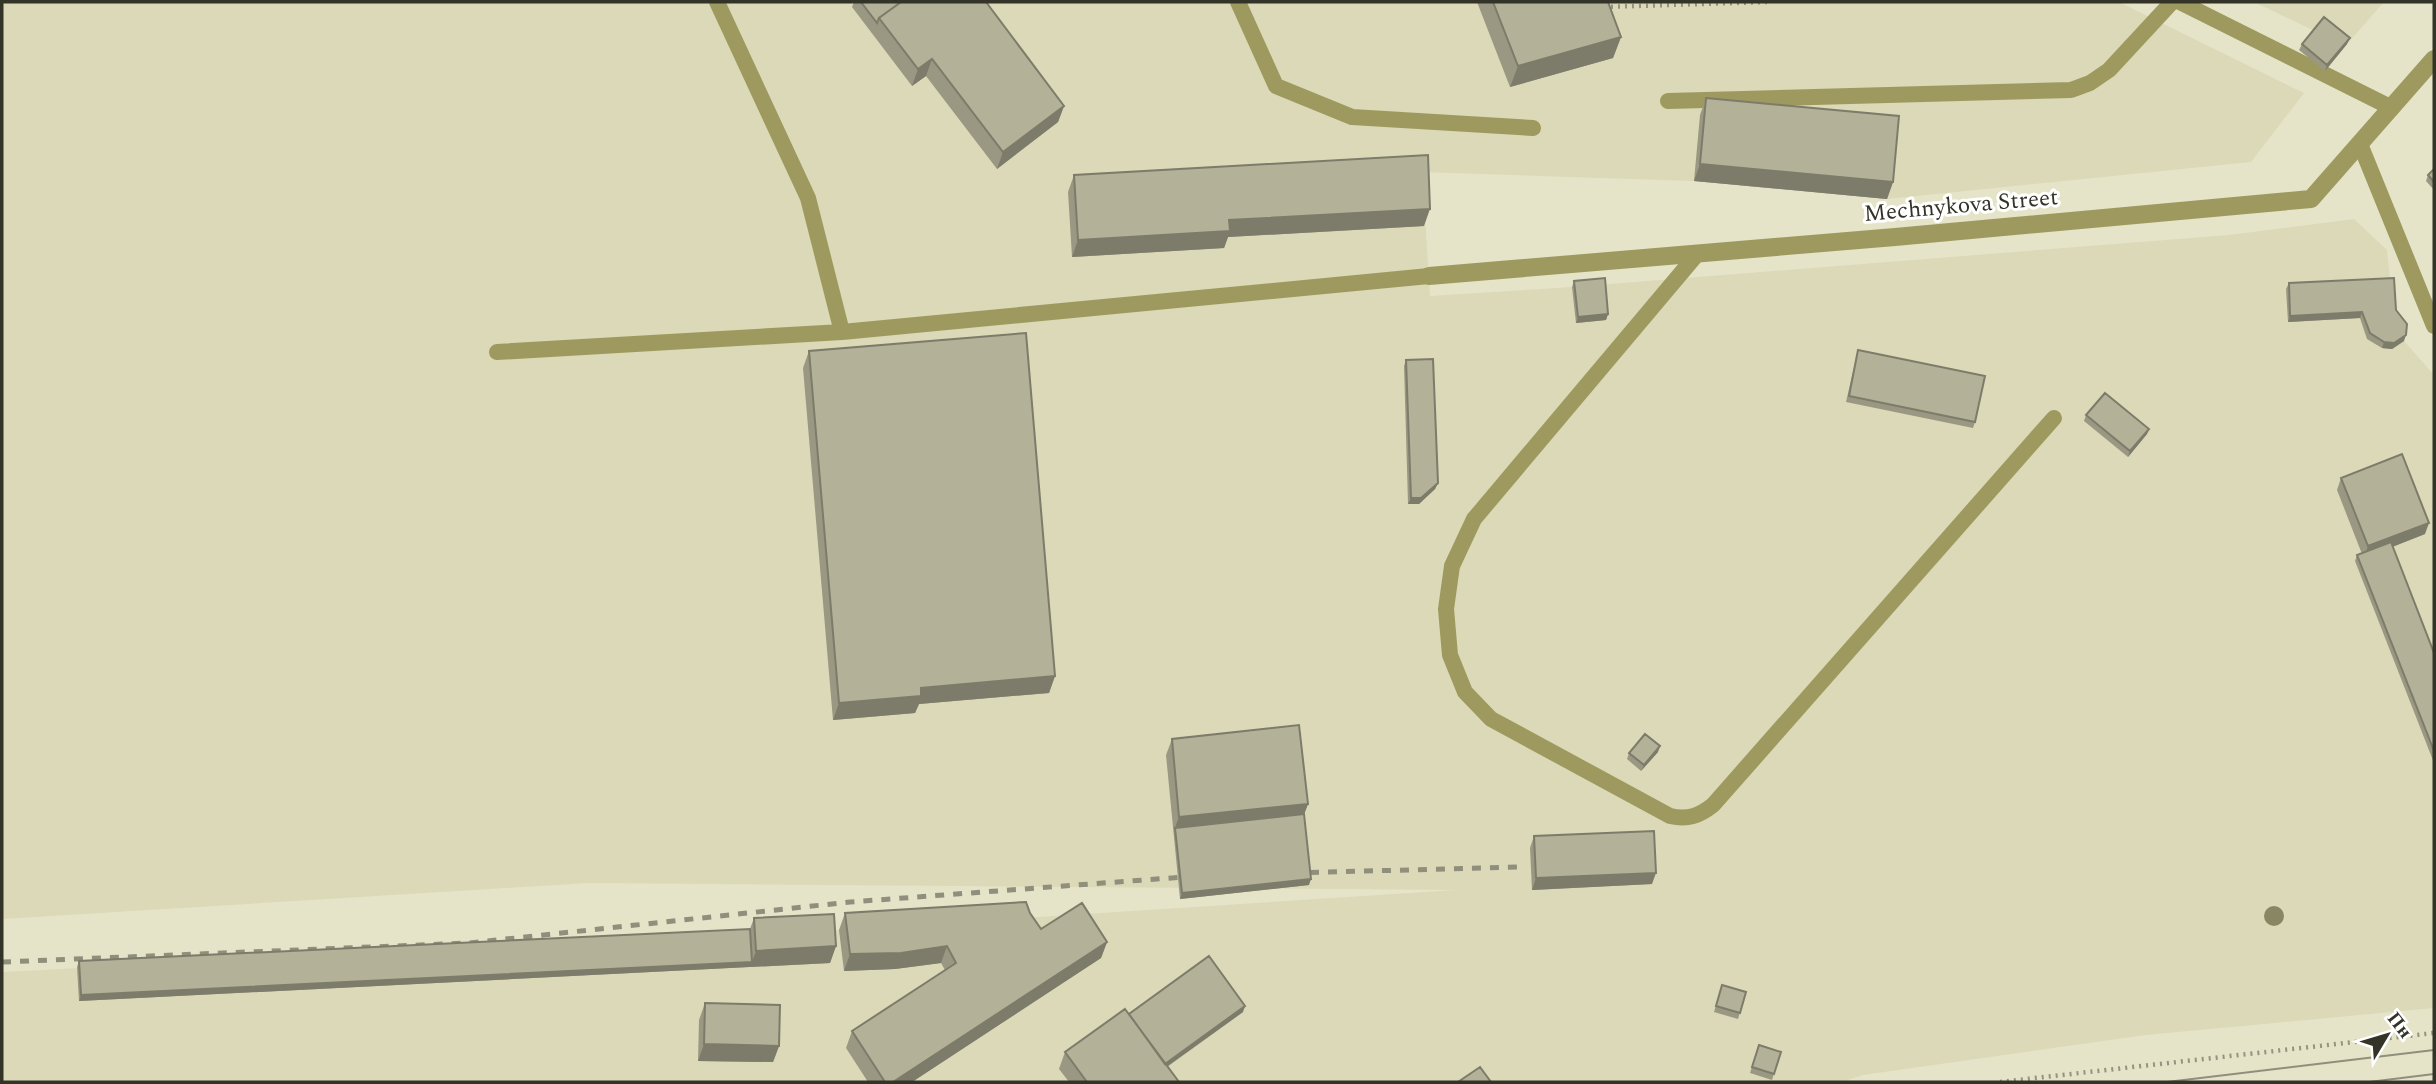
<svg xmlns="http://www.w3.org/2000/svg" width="2436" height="1084" viewBox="0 0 2436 1084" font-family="Spectral,serif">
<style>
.built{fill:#dbd9b7}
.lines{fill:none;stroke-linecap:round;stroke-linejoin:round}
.path{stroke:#93937f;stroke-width:4.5;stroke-dasharray:2 5;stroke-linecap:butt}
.lane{stroke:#9e9a5f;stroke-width:16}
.street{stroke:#9e9a5f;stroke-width:18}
.tram{stroke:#908f7c;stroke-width:2}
.rail{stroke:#908f7c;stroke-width:5;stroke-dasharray:9 9;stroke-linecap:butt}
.tree{fill:#898664}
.wall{fill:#9a9882}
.shaded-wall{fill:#7d7c6a}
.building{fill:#b3b197;stroke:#7d7c6a;stroke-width:2}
.labels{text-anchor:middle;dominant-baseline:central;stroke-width:6;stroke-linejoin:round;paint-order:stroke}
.street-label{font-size:23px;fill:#333328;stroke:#fff}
</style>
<rect width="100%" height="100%" fill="#e5e4c9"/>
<path class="built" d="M2,2H2119L2304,93L2251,162L1887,199L1694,181L1422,172L1430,296L1572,287L2229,235L2354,219L2387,250L2394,316L2405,330L2404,341L2434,375V1008L2146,1035L1863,1075L1842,1082H2V972L839,930L1456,890L588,883L2,919Z
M2254,2H2384L2347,44L2322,23L2315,31Z"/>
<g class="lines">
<path class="path" d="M1604,7L1767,2
M2000,1082L2434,1033"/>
<path class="lane" d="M717,2L808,198L842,332
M1238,2L1276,86L1352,117L1533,128
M2180,2L2392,108
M1668,101L2071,90L2090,83L2109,70L2172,2
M2360,144L2434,326
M1698,253L1474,519L1452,566L1446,609L1450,655L1465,692L1491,719L1670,816C1688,820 1699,816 1713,805L2054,418
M497,352L842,332L1429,276"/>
<path class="street" d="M1429,276L1895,237L2311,199L2434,59"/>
<path class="tram" d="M2167,1082L2434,1050
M2369,1082L2434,1074"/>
<path class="rail" d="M1292,873L1519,867
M2,962L469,943L850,902L1197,876"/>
</g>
<circle class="tree" cx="2274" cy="916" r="10"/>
<path class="wall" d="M854,2H986L1064,106L1058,122L997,169L926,76L912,86L852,7Z
M1477,2H1608L1621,37L1613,58L1510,87Z
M2302,44H2347L2325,71L2299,50Z
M1706,98L1893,182L1887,199L1694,181L1700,115Z
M2434,169V190L2426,181L2428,175Z
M1074,175L1424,226L1228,237L1224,248L1072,257L1068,192Z
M1574,281L1608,314L1606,320L1576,323L1572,287Z
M2289,283L2396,310L2404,341L2392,349L2382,348L2367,339L2360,318L2288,322L2286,289Z
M1858,350L1975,422L1973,428L1846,402Z
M809,351L1055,676L1049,693L919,704L915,713L833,720L803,368Z
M1406,360L1438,483L1435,489L1419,504H1408L1404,366Z
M2086,415L2149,429L2147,434L2128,457L2084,421Z
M2341,478L2425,534L2392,547L2434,653V763L2355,561L2357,555L2362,554L2337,490Z
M1172,739L1308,804L1304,814L1309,885L1180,899L1166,755Z
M1658,752L1641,771L1627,759L1629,753Z
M1534,836L1652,884L1532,890L1530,848Z
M845,913H1030L1041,929L1107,942L1101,958L912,1082H868L846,1048L852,1031L945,970L941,963L895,969L844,971L839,930Z
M754,918L836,946L830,963L79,1001L77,967L79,961L750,929Z
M1722,985L1746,992L1738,1019L1714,1012Z
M705,1003L779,1046L773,1062L698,1061L699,1020Z
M1243,1012L1167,1067L1179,1082H1069L1059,1069L1065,1052L1129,1014Z
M1759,1045L1781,1052L1772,1080L1750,1073Z"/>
<path class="shaded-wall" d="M1621,37L1613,58L1510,87L1518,66Z
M2350,38L2347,44L2325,71L2327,65Z
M932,59L926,76L912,86L918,69Z
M1064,106L1058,122L997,169L1003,152Z
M1700,164L1893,182L1887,199L1694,181Z
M1430,209L1424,226L1228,237L1224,248L1072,257L1078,240L1229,220Z
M2362,312L2360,318L2288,322L2290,316Z
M1608,314L1606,320L1576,323L1578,317Z
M2406,335L2404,341L2392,349L2382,348L2384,342Z
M2149,429L2147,434L2128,457L2130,451Z
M1438,483L1435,489L1419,504H1408L1411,498Z
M2429,523L2425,534L2364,558L2368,546Z
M1055,676L1049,693L919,704L915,713L833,720L839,703L921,688Z
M1660,746L1658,752L1641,771L1644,765Z
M1308,804L1302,820L1175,828L1173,833L1179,817Z
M1656,873L1652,884L1532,890L1536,878Z
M1311,879L1309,885L1180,899L1182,893Z
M1107,942L1101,958L912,1082H893Z
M836,946L830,963L79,1001L81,995L752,962L756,951Z
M947,946L941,963L895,969L844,971L850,954Z
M1245,1006L1243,1012L1155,1075L1157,1069Z
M704,1044L779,1046L773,1062L698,1061Z"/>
<path class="building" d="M861,2H901L879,18L877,23Z
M901,2H986L1064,106L1003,152L932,59L918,69L879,18Z
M1493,2H1608L1621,37L1518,66Z
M2324,17L2350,38L2327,65L2302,44Z
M1706,98L1899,116L1893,182L1700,164Z
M1428,155L1430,209L1229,220L1230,231L1078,240L1074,175Z
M2434,169V182L2428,175Z
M1605,278L1608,314L1578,317L1574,281Z
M2394,278L2396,310L2407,324L2406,335L2394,343L2384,342L2370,333L2362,312L2290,316L2289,283Z
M1026,333L1055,676L921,688V696L839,703L809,351Z
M1858,350L1985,376L1975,422L1849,396Z
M1433,359L1438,483L1421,498H1411L1406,360Z
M2105,393L2149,429L2130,451L2086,415Z
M2402,454L2429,523L2368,546L2341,478Z
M2391,542L2434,653V751L2357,555Z
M1299,725L1308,804L1179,817L1172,739Z
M1645,734L1660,746L1644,765L1629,753Z
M1304,814L1311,879L1182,893L1175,828Z
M1654,831L1656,873L1536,878L1534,836Z
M1026,902L1030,913L1041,929L1082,903L1107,942L893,1082H885L852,1031L956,963L947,946L901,953L850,954L845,913Z
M834,914L836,946L756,951L754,918Z
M750,929L752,962L81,995L79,961Z
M1209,956L1245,1006L1165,1064L1129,1014Z
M1722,985L1746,992L1740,1013L1716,1006Z
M705,1003L780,1005L779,1046L704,1044Z
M1125,1009L1179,1082H1087L1065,1052Z
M1759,1045L1781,1052L1774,1074L1752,1067Z
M1480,1067L1491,1082H1458Z"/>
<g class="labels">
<g class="street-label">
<text transform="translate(1961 206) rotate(-5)">Mechnykova Street</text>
</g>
</g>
<rect width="2436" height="1084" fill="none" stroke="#333328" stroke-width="7"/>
<g transform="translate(2387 1035) rotate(52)" stroke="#ffffff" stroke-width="5" paint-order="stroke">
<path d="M0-5L12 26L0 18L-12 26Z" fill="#333328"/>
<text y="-10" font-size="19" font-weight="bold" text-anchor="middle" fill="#333328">Пн</text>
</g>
</svg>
